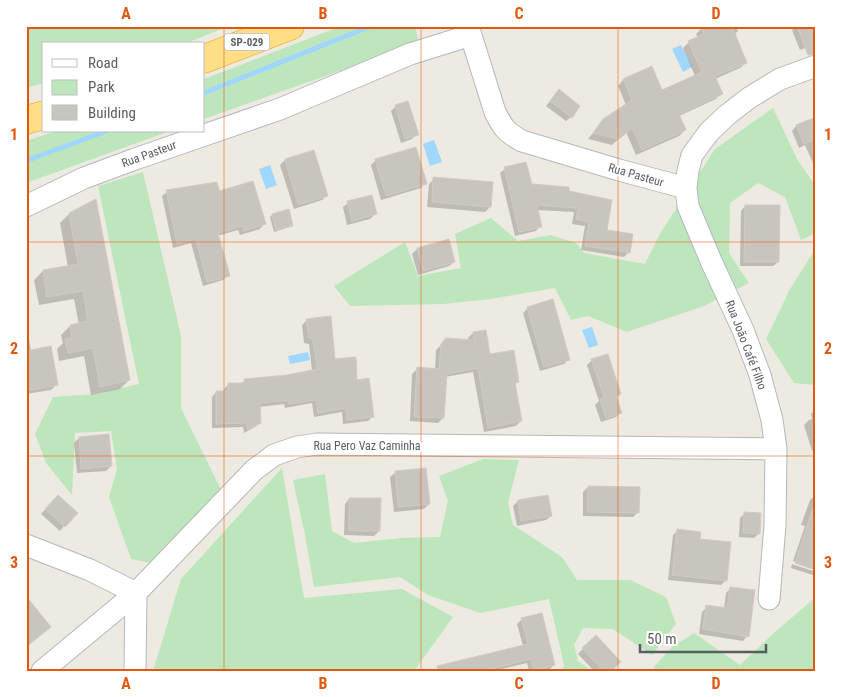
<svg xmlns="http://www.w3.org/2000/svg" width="842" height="697" viewBox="0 0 842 697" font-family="'Roboto Condensed',sans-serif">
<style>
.green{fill:#bde6bc}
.water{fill:#9fd7ff}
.shadow{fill:#0003}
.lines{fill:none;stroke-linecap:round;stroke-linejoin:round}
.stream{stroke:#9fd7ff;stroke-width:5}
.building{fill:#c8c5be;stroke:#d2ccbf}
.minor-casing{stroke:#b4b7bc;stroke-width:23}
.highway-casing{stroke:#eea000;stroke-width:29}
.minor{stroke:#fff;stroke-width:21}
.highway{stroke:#ffde86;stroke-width:28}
.grid{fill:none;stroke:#e15910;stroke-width:1;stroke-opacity:0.55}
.labels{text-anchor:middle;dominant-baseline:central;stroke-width:4.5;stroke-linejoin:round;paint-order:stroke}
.shield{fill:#fff;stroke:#8b8e92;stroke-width:1}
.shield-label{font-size:11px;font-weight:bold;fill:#595e63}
.street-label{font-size:12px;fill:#595e63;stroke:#fff}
.neatline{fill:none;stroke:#e15910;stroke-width:2}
.grid-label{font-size:16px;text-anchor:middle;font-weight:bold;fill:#e15910}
</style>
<rect width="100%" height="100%" fill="#edeae1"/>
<path class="green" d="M26,26H229L184,44H44V83L26,88Z
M341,26H415L419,43L204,119V79Z
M773,108L798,161L816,186V233L801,240L785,197L758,183L730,203L729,253L749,283L704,306L627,332L588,316L571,320L555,288L491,299L443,304L350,306L334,286L405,242L418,276L461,268L455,234L491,218L518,241L551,235L576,243L584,253L645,264L661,232L715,149Z
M56,131H170L26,183V141Z
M143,172L181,336V408L223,494L156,564L131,559L109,497L117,469L111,431L75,433L72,495L46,463L35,434L53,397L96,394L139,384L98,186Z
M816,248V385L794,383L766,339L790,289Z
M483,459L519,460L508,503L513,525L562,557L577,580H630L666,597L676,624L652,655L613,629L583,628L574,645L578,661L592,671H562L564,665L549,599L480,613L428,595L400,577L314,587L305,535L293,480L325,474L332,531L354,543L401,538L440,537L448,501L439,476Z
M282,468L304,598L402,589L453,617L414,671H153L181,579Z
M816,597V671H654V667L672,647L694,633L740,665L776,631Z"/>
<path class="water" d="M681,45L692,67L683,72L672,49Z
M434,140L442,162L430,166L423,144Z
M270,165L277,185L266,189L259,169Z
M592,327L598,345L589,348L582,330Z
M308,352L310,360L290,364L288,356Z"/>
<path class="shadow" d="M706,26H736L738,31L734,35L746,63L740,68L715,79L721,93L716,99L679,116L685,130L679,136L636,155L626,132L612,145L588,139L604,120L626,105L618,86L623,80L662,91L695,76L683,48L689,42L698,38L696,34L702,28Z
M796,26H816V44L800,50L792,30Z
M554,96L571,117L566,121L546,106Z
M396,106L417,134L412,139L401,143L391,111Z
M816,118V170L805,145L799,148L792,131L796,126Z
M285,160L327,195L322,200L294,209L280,165Z
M376,160L425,183L421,188L381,200L371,165Z
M505,169L531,185L568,192L606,231L629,252L624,257L581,250L585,226L572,224L574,212L536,210L540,226L536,231L515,236L500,173Z
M434,179L490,207L485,212L427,207L429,184Z
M167,192L218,193L264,224L260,229L240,235L238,230L217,236L228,275L223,280L203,286L191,243L173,248L162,196Z
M348,203L375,214L370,219L347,225L343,207Z
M745,206L778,262L773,266H740L741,211Z
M69,214L129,380L120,389L91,395L84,356L59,361L57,349L63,343L61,335L70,326L79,325L74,299L39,305L34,280L43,271L68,267L60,223Z
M272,215L292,225L290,227L274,232L270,217Z
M449,241L454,262L449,266L418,275L412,254L417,249Z
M528,308L569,359L564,364L540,371L523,313Z
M307,320L334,360L355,381L372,417L368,421L343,424L342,412L314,417L312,403L285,408L284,404L259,407L260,422L255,427L244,433L243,427L212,428V397L216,392H224V389L228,385L241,384L245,380L288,376L312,371L309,344L304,343L302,325Z
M473,333L489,355L518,381L514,385L521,421L516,426L484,432L473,372L445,377L443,418L438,423L410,421L412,374L417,369L435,370L436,350L441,345L469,341L468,338Z
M28,334L31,351L56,385L51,390L26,394V335Z
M592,360L620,394L616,398L621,412L616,417L601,422L595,405L599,401L587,365Z
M816,409V449L812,451L804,425L809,420L812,419L811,414Z
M79,438L111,466L106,471L77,473L74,443Z
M425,470L429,504L424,509L394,512L390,477L395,473Z
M588,487L638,512L633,517L583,516V492Z
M815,495H816V569L793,561L805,526L801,525L810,500Z
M349,499L379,531L374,536L344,535L345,504Z
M53,501L64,526L60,531L41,514Z
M518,501L551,516L546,520L517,526L513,506Z
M745,513L759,533L754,538L739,537L740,518Z
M678,530L699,540L726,580L721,585L668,580L673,535Z
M792,564L816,572V576L791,568Z
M731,588L747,636L743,641L699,634L702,612L707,607L724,609L726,593Z
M522,619L554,665L549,670L529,671L527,663L494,671H453L523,646L517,624Z
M595,637L609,671H594L578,654Z"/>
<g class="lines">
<path class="stream" d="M204,93L371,26
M26,161L106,131"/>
</g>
<path class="building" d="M701,26H732L747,63L715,76L723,94L679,114L686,130L642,150L632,128L619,139L593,133L603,119L632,100L623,79L652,66L662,90L702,72L688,41L704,34Z
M797,26H816V54L808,55Z
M559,89L580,106L572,118L550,101Z
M408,101L419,135L405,139L395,105Z
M816,117V139L804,144L796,125Z
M416,147L427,184L386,196L375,159Z
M314,150L328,196L298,205L285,159Z
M526,162L532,184L569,187V191L612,200L607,230L633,234L630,253L585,246L589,222L576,219L578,208L537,205L542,227L519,232L504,167Z
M433,177L493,182L491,207L432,202Z
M253,181L266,224L244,231L243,226L218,233L230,276L207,282L196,239L177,244L166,190L217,182L219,191Z
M372,195L377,214L352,221L347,201Z
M96,199L130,380L100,387L93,348L68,353L65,339L72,338L70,325L88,321L83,291L47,297L43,270L78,264L69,213Z
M745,205H780L779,262H744Z
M289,209L293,226L276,230L272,214Z
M449,239L455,262L423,271L417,248Z
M553,299L570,360L544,367L527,307Z
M331,316L335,359L356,357L357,380L369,378L374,417L347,420L346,408L318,413L316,400L289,404V400L260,403L261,423L248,430L247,423L216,424V391H228V383H245L244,379L287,375L317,369L313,339L309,338L306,319Z
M486,330L490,354L514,350L519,382L515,383L522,421L488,428L478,368L447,374L444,418L414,417L417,367L439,369L441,344L446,338L474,340L473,332Z
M51,346L58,385L26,391V351Z
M608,354L621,394L616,396L622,413L606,418L600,399L604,397L591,359Z
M109,434L112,466L81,469L79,437Z
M426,468L430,504L398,507L395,471Z
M588,486L640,487L639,513L587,512Z
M58,495L78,513L65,527L45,509Z
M548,495L552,516L521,521L518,500Z
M349,498H381L380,531H349Z
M813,508H816V570L795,563Z
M744,512L761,513L760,534L743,533Z
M677,529L701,532L700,539L731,542L727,581L672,575Z
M730,587L755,590L749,637L703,629L706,605L727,608Z
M26,596L51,627L26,647Z
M542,613L555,665L534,671L531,659L482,671H438L437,666L528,644L521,618Z
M596,635L621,662L611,671H603L582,648Z"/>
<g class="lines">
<defs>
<path id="minor" d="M468,26L495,112C503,128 506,132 522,141L619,170L686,188
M26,206L84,178L135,159L280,109L410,54L471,35
M26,545L90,570L136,593
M769,599L775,525L776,449L772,420L760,375L743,330L711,261L688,206L686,188L688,171L692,155L709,132L727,115L749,98L780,79L816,66
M42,671L136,593L254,470L274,455L297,447L317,444L776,449
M135,671L136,593"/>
<path id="highway" d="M204,59L290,26
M26,120L44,115"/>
</defs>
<use href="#minor" class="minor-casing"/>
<use href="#highway" class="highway-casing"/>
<use href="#minor" class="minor"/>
<use href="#highway" class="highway"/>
</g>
<path class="grid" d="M224,26V671M421,26V671M618,26V671M26,242H816M26,456H816"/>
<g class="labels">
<rect class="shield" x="224.5" y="33.5" width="45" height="17" rx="4"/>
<g class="shield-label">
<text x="247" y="42">SP-029</text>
</g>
<g class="street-label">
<text transform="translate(149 154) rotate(-20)">Rua Pasteur</text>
<text transform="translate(636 175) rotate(16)">Rua Pasteur</text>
<text transform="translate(746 345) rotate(69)">Rua João Café Filho</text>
<text x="367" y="446">Rua Pero Vaz Caminha</text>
</g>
</g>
<rect width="842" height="697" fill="none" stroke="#ffffff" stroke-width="55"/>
<rect x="42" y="42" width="162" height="90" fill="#ffffff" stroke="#bdbfc1"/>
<rect x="52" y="59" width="25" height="8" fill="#ffffff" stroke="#bdbfc1"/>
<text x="88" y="68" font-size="15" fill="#595e63">Road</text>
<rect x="52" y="80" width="25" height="15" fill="#bde6bc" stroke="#bdbfc1"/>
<text x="88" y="92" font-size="15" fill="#595e63">Park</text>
<rect x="52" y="105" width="25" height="15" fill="#c8c5be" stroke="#bdbfc1"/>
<text x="88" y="118" font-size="15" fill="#595e63">Building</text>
<path d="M640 644v8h126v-8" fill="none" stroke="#595e63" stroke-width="2.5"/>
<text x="647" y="644" font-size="15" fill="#595e63" stroke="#ffffff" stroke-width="4" paint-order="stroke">50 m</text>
<rect x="28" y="28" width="786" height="642" class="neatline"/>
<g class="grid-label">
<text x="126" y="19">A</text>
<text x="323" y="19">B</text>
<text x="519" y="19">C</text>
<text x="716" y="19">D</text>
<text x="14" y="140">1</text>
<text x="828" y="140">1</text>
<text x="14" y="354">2</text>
<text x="828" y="354">2</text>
<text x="14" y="568">3</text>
<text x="828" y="568">3</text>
<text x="126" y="689">A</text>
<text x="323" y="689">B</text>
<text x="519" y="689">C</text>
<text x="716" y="689">D</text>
</g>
</svg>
